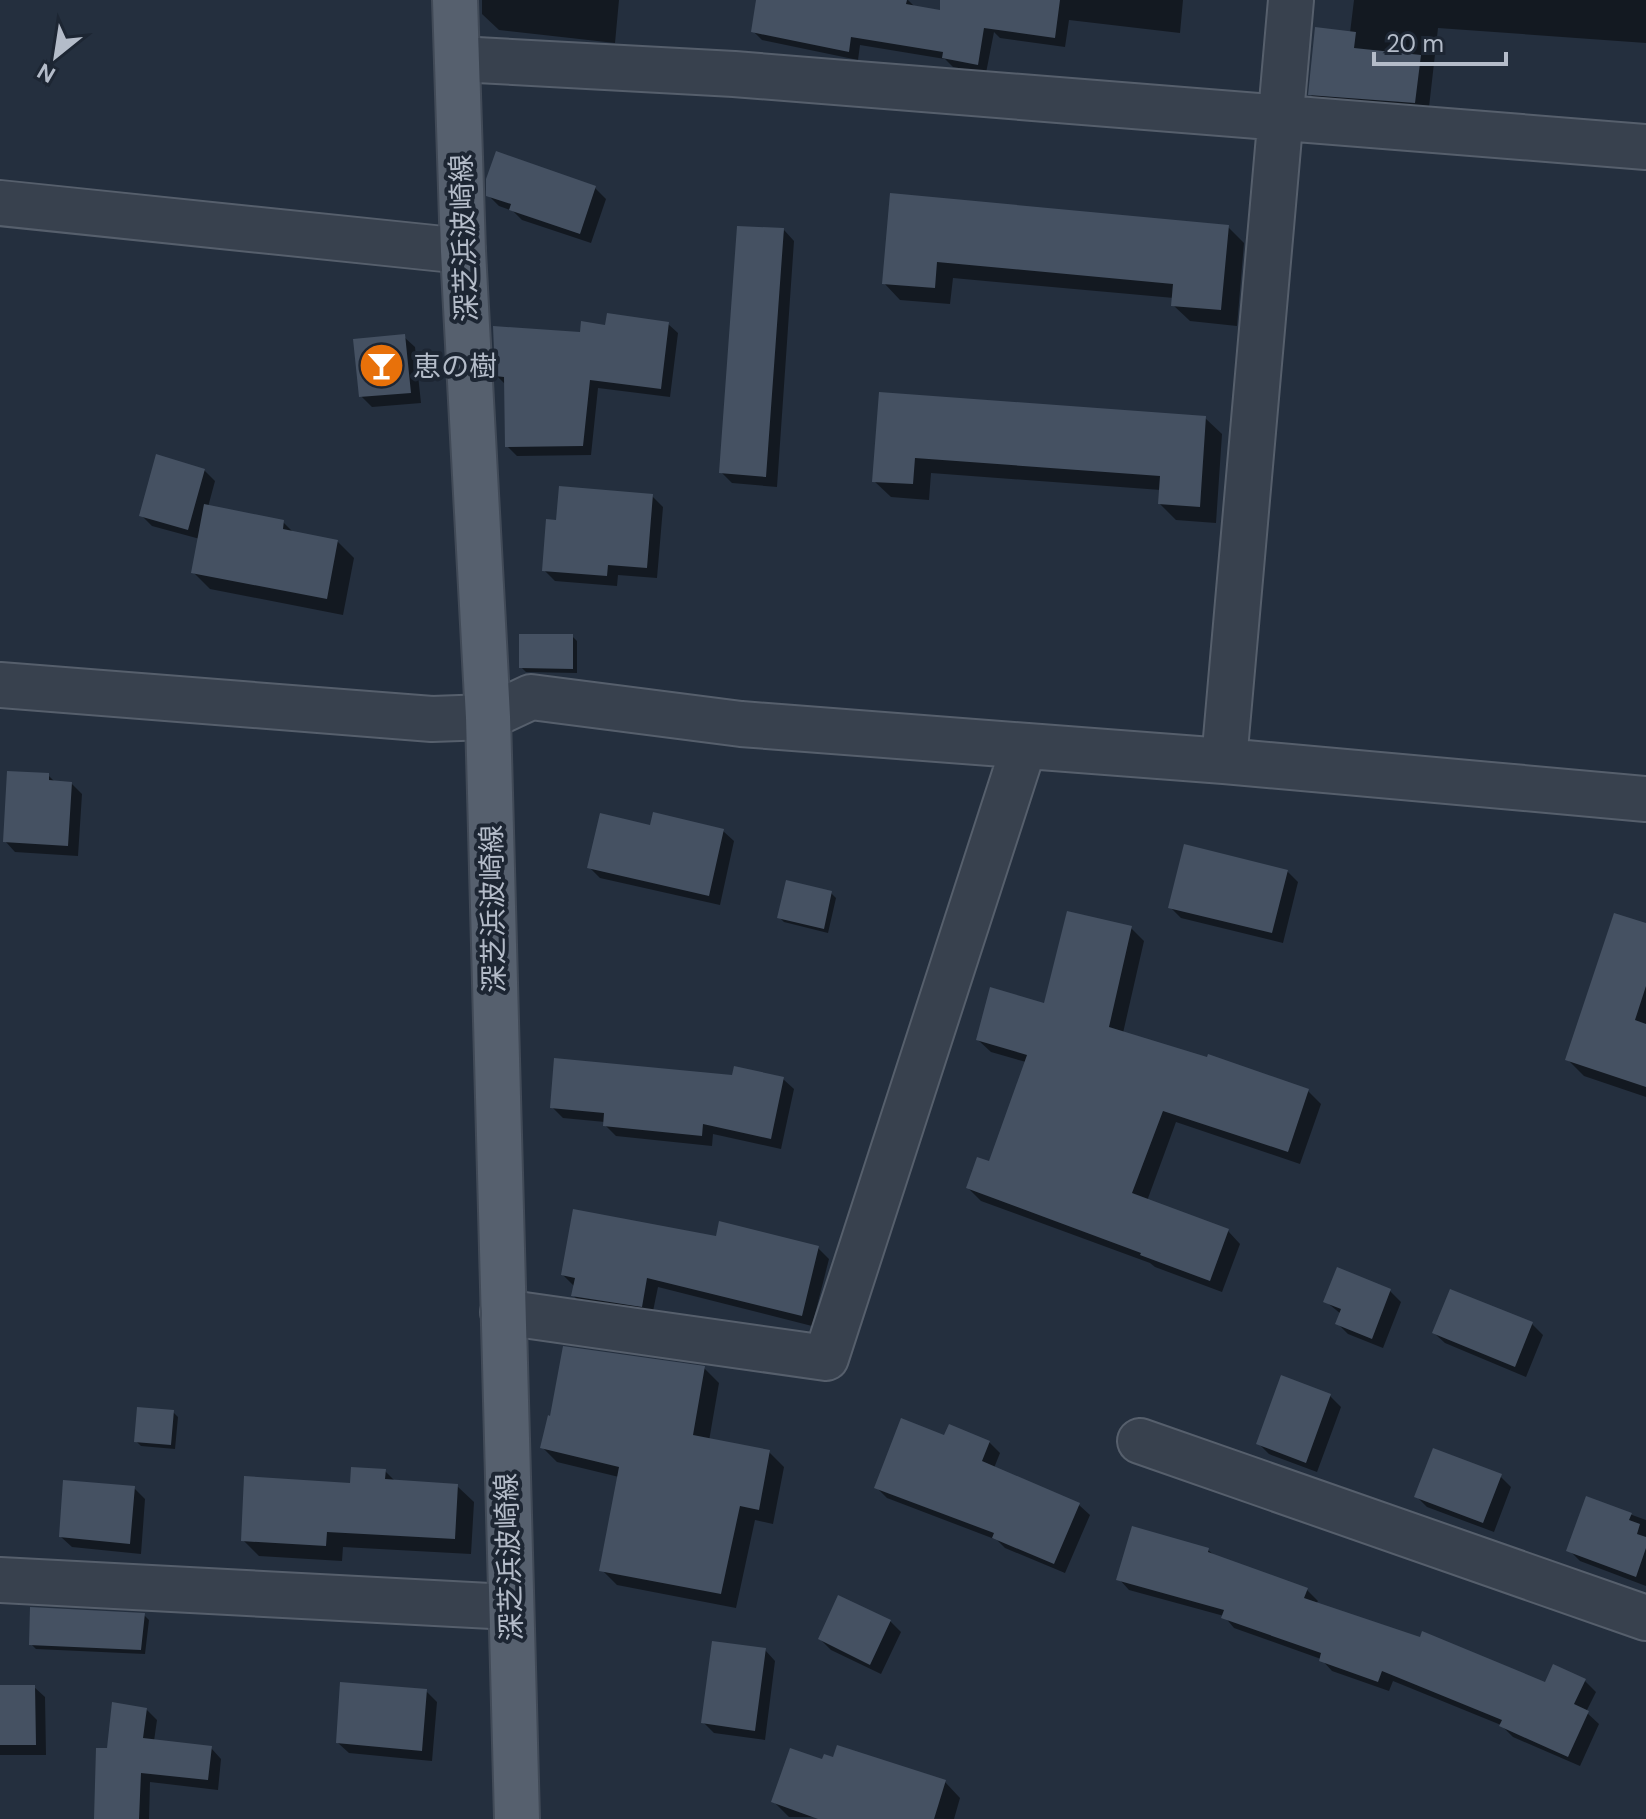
<svg xmlns="http://www.w3.org/2000/svg" width="1646" height="1819" viewBox="0 0 1646 1819" font-family="'DM Sans','Noto Sans JP',sans-serif">
<style>
.shadow{fill:#0007}
.building{fill:#455162}
.lines{fill:none;stroke-linecap:round;stroke-linejoin:round}
.minor-casing{stroke:#565f6c;stroke-width:48}
.major-casing{stroke:#414a57;stroke-width:48}
.minor{stroke:#38414e;stroke-width:44}
.major{stroke:#56606e;stroke-width:44}
.labels{text-anchor:middle;dominant-baseline:central;stroke-width:8;stroke-linejoin:round;paint-order:stroke}
.street-label{font-size:28px;fill:#b4bcc9;stroke:#1d2633}
.poi-label{font-size:28px;fill:#b4bcc9;stroke:#1d2633;text-anchor:start}
</style>
<rect width="100%" height="100%" fill="#242f3e"/>
<path class="shadow" d="M482,0H619L615,43L499,30L482,14Z
M758,0H908L916,8L985,20L993,0H1183L1180,33L1069,20L1065,47L1000,38L994,32L986,73L953,67L945,59L860,45L858,60L762,40L753,31Z
M1354,0H1646V43L1438,28L1428,116L1323,107L1310,94L1350,33Z
M595,188L606,199L591,243L522,220L513,211L499,206L488,195Z
M891,196L1228,227L1244,243L1237,326L1190,321L1173,305L1174,298L953,278L950,304L900,300L884,283Z
M784,230L794,241L777,487L732,483L721,472Z
M668,324L678,333L670,397L598,388L591,455L517,456L507,446L506,385L497,376L582,335L607,327Z
M404,337L415,347L421,403L372,407L361,396Z
M881,394L1205,418L1222,434L1216,523L1176,520L1160,504L1161,490L931,473L929,500L891,497L874,481Z
M204,470L215,481L208,507L283,522L294,533L337,541L354,558L343,615L210,589L193,572L200,539L152,526L141,515Z
M652,496L663,507L657,578L618,575L617,586L555,581L544,570L558,522Z
M572,636L577,641V673L526,672L521,667Z
M48,775L55,782L71,783L82,794L78,856L15,852L5,841Z
M652,827L723,831L734,841L720,905L600,878L589,867Z
M1287,871L1298,882L1283,943L1181,918L1170,907Z
M831,893L836,898L828,933L784,922L779,917Z
M1646,925V1097L1584,1076L1567,1059Z
M1131,928L1144,941L1123,1033L1208,1060L1209,1057L1308,1091L1321,1104L1300,1164L1176,1122L1147,1201L1228,1231L1240,1244L1222,1292L1155,1267L1150,1263L981,1201L968,1188L990,1164L1026,1062L991,1052L978,1040L1046,1005Z
M733,1078L783,1079L794,1089L781,1149L713,1134L712,1146L616,1136L605,1125V1122L563,1118L552,1107Z
M717,1238L818,1248L829,1259L812,1326L658,1287L652,1316L584,1307L574,1296L575,1287L563,1275Z
M1338,1270L1390,1291L1401,1302L1383,1348L1348,1334L1337,1323L1341,1314L1325,1301Z
M1532,1324L1543,1335L1526,1377L1445,1343L1434,1333Z
M704,1368L719,1383L709,1441L769,1452L784,1467L773,1524L755,1520L736,1608L617,1585L602,1570L619,1477L557,1462L542,1447Z
M1330,1396L1341,1407L1317,1472L1269,1454L1258,1443Z
M173,1412L178,1417L175,1449L141,1446L136,1441Z
M945,1438L989,1442L1000,1453L994,1468L1079,1505L1090,1515L1065,1573L1005,1548L997,1540L887,1498L877,1488Z
M385,1471L396,1482L457,1486L474,1502L471,1554L343,1547L342,1561L259,1556L243,1540Z
M1500,1476L1511,1487L1494,1532L1427,1507L1416,1496Z
M134,1488L145,1499L141,1554L72,1547L61,1537Z
M1588,1499L1646,1520V1586L1580,1561L1569,1550Z
M1208,1550L1215,1556L1307,1590L1318,1601L1316,1604L1546,1684L1585,1681L1596,1692L1586,1712L1599,1724L1580,1766L1513,1737L1501,1725L1393,1681L1389,1691L1332,1671L1321,1659L1234,1628L1224,1616L1129,1590L1119,1579Z
M144,1615L149,1620L145,1654L36,1649L31,1644Z
M890,1621L901,1632L881,1674L831,1650L820,1639Z
M765,1650L775,1661L765,1740L714,1733L703,1722Z
M0,1687H34L45,1697L46,1755H0Z
M426,1691L437,1702L432,1761L349,1753L338,1743Z
M146,1709L157,1720L154,1741L211,1748L221,1759L218,1790L150,1782L149,1819H96L109,1750Z
M823,1762L945,1782L960,1798L954,1819L789,1817L774,1802Z"/>
<path class="building" d="M756,0H907L906,4L940,10V0H1060L1055,38L984,28L978,65L942,58L943,52L851,37L849,52L751,32Z
M1315,27L1356,32L1354,48L1421,55L1415,103L1308,95Z
M496,151L596,186L580,234L509,210L511,204L486,196V179Z
M890,193L1229,225L1221,310L1171,306L1173,284L937,262L935,288L882,284Z
M737,226L784,228L766,477L719,473Z
M607,313L669,322L661,389L590,380L583,446L505,447L504,377L495,376L493,326L580,332L581,321L605,325Z
M405,334L411,393L359,397L353,339Z
M879,392L1206,416L1200,507L1158,504L1160,476L915,458L913,484L872,482Z
M156,454L205,469L188,530L139,516Z
M559,486L653,494L647,568L608,565L607,576L542,571L546,519L556,520Z
M204,504L284,520L283,529L338,540L327,599L191,573Z
M519,634H573V669L519,668Z
M7,771L49,773V780L72,782L68,846L3,842Z
M653,812L724,829L709,896L587,868L600,813L650,825Z
M1184,844L1288,870L1272,933L1168,908Z
M786,880L832,891L824,929L777,918Z
M1067,911L1132,926L1109,1027L1207,1057L1208,1054L1309,1089L1288,1152L1163,1111L1132,1193L1229,1229L1210,1281L1140,1255L1141,1253L966,1188L977,1157L989,1161L1027,1055L976,1040L990,987L1044,1003Z
M1614,913L1646,923V986L1635,1020L1646,1024V1087L1565,1060Z
M554,1058L732,1075L734,1066L784,1077L771,1139L703,1124L702,1136L603,1126L604,1113L550,1108Z
M573,1209L716,1236L719,1221L819,1246L802,1316L647,1278L642,1307L571,1296L575,1278L561,1275Z
M1337,1267L1391,1289L1372,1339L1335,1324L1341,1309L1323,1302Z
M1450,1289L1533,1322L1515,1367L1432,1333Z
M563,1346L705,1366L693,1435L770,1450L759,1510L740,1506L721,1594L599,1571L619,1467L540,1448L548,1415L550,1416Z
M1281,1375L1331,1394L1306,1463L1256,1444Z
M137,1407L174,1410L171,1445L134,1442Z
M901,1418L944,1435L949,1424L990,1441L982,1461L1080,1503L1054,1564L992,1538L994,1533L874,1488Z
M1433,1448L1502,1474L1483,1523L1414,1497Z
M351,1467L386,1469L385,1479L458,1484L455,1539L327,1532L326,1546L241,1541L244,1476L350,1483Z
M63,1480L135,1486L130,1544L59,1537Z
M1586,1496L1632,1513L1629,1520L1640,1524L1637,1534L1646,1537V1548L1636,1577L1566,1551Z
M1132,1526L1209,1548L1208,1552L1308,1588L1304,1598L1420,1637L1422,1631L1545,1682L1553,1664L1586,1679L1574,1704L1589,1711L1568,1757L1499,1726L1502,1720L1382,1671L1378,1682L1319,1661L1321,1653L1221,1618L1224,1610L1116,1580Z
M838,1595L891,1620L870,1665L818,1639Z
M30,1607L145,1613L141,1650L29,1645Z
M712,1641L766,1648L755,1731L701,1723Z
M340,1682L427,1689L422,1751L336,1743Z
M0,1685H35L36,1745H0Z
M112,1702L147,1708L143,1738L212,1746L208,1780L141,1773L139,1819H94L96,1748H107Z
M837,1745L946,1780L934,1819H818L771,1802L790,1748L822,1759L824,1754L833,1757Z"/>
<g class="lines">
<defs>
<path id="minor" d="M458,59L734,74L1646,147
M0,203L463,251
M0,685L432,719L488,717L531,697L741,724L1224,761L1646,799
M1224,761L1291,0
M503,1312L826,1358L1024,746
M1140,1441L1646,1618
M0,1580L511,1607"/>
<path id="major" d="M455,0L463,251L488,717L517,1819"/>
</defs>
<use href="#minor" class="minor-casing"/>
<use href="#major" class="major-casing"/>
<use href="#minor" class="minor"/>
<use href="#major" class="major"/>
</g>
<defs>
<symbol id="bar-disc" viewBox="-11 -11 22 22"><circle r="9.5" fill="#e8710a" stroke="#1d2633"/><path d="M-6-5H6L.8 .8V4.5H3.5V6h-7V4.5H-.8V.8Z" fill="#fff"/></symbol>
</defs>
<g fill-rule="evenodd">
<use href="#bar-disc" x="356" y="340" width="51" height="51"/>
</g>
<g class="labels">
<g class="street-label">
<text transform="translate(464 238) rotate(-92)">深芝浜波崎線</text>
<text transform="translate(493 909) rotate(-91)">深芝浜波崎線</text>
<text transform="translate(509 1557) rotate(-92)">深芝浜波崎線</text>
</g>
<g class="poi-label">
<text x="413" y="366">恵の樹</text>
</g>
</g>
<g transform="translate(56 56) rotate(210)" stroke="#1d2633" stroke-width="6" paint-order="stroke">
<path d="M0-6L14 30L0 20L-14 30Z" fill="#b4bcc9"/>
<text y="-12" font-size="22" font-weight="bold" text-anchor="middle" fill="#b4bcc9">N</text>
</g>
<path d="M1374 52v12h132v-12" fill="none" stroke="#b4bcc9" stroke-width="4"/>
<text x="1386" y="52" font-size="24" fill="#b4bcc9" stroke="#1d2633" stroke-width="6" paint-order="stroke">20 m</text>
</svg>
